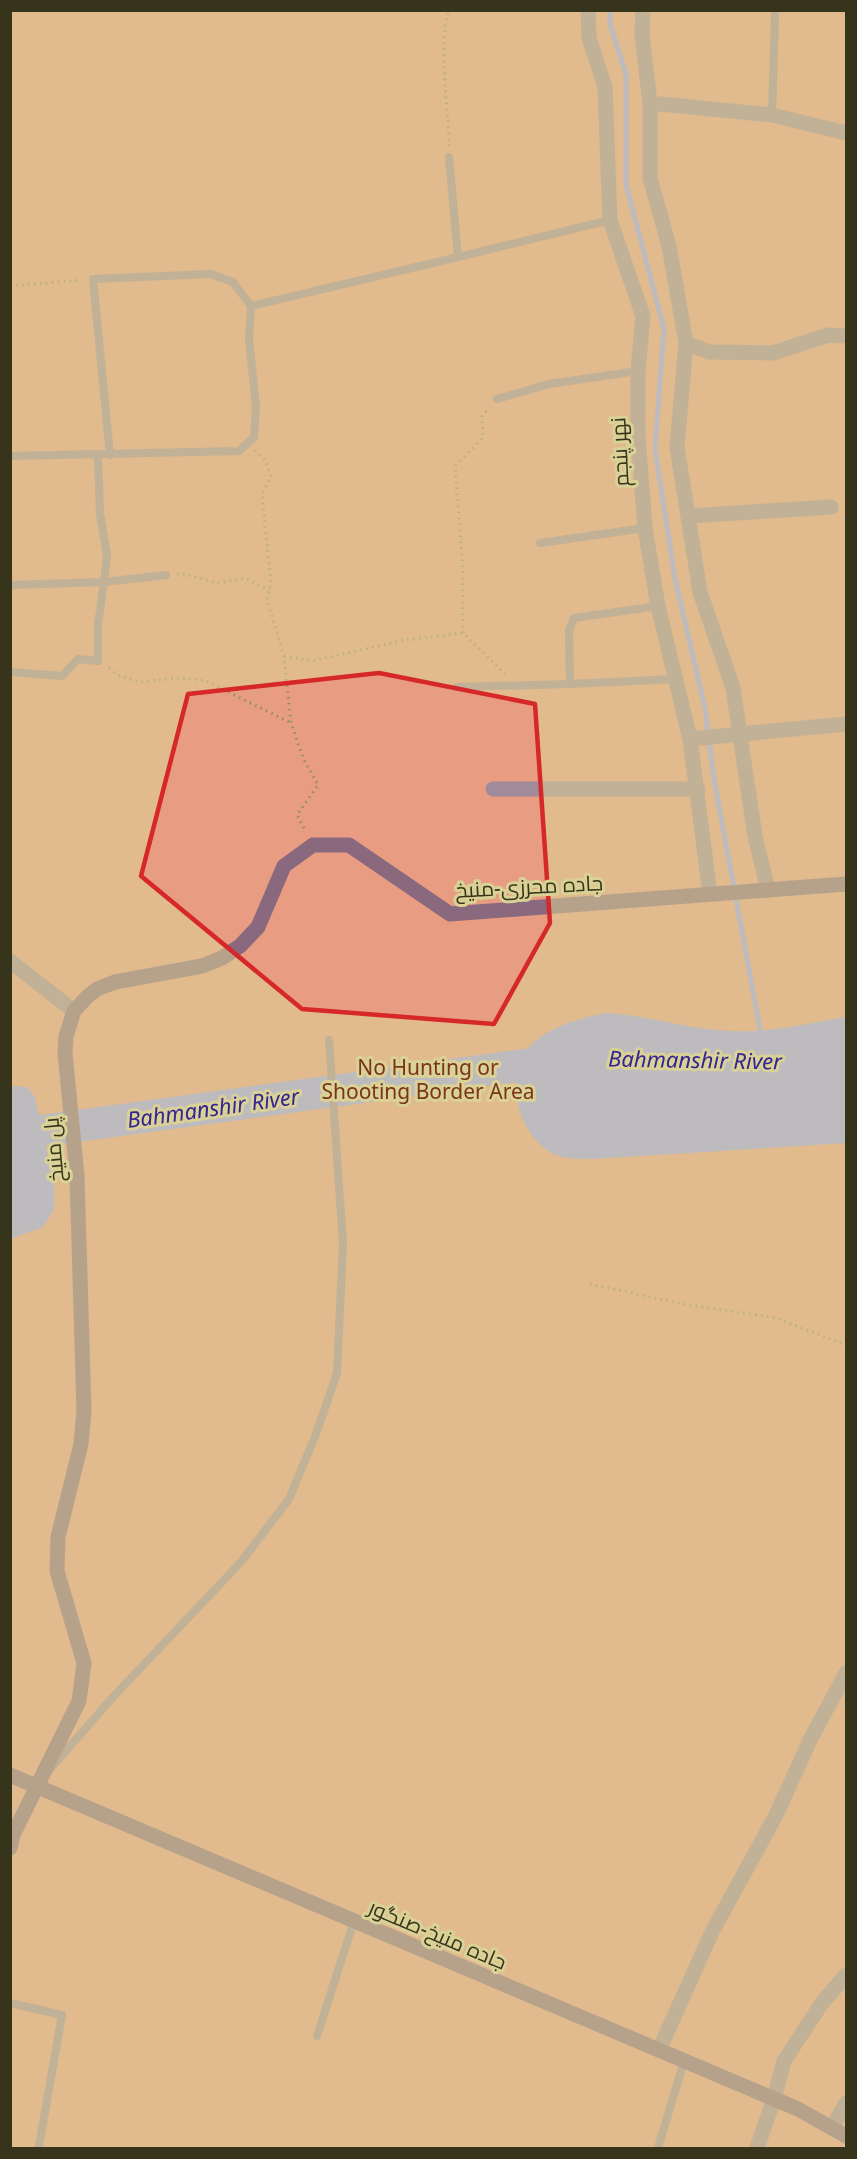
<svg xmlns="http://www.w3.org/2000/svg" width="857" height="2159" viewBox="0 0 857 2159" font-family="'Noto Sans',Cairo,sans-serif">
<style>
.green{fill:#e89d83}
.water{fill:#9ba0ef}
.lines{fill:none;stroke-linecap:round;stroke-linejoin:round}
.stream{stroke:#9ba0ef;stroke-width:5}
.river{stroke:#9ba0ef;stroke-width:32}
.path{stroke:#938d61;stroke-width:3;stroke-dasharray:1.5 4.5;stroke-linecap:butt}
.lane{stroke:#a18a99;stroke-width:8}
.street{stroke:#a18a99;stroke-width:15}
.secondary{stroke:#8a697e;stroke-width:15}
.marked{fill:none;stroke:#d62828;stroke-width:4.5;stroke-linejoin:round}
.labels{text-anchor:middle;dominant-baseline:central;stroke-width:6;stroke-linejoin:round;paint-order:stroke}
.street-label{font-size:21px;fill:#37341c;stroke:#dad196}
.park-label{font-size:21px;fill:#79341b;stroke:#dad196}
.water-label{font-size:22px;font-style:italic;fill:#352494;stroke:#dad196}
</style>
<rect width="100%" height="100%" fill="#dad196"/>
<path class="green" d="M11,11H846V2148H11Z"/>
<path class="water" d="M605,1013C648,1015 689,1030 732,1031C770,1033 809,1023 846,1017V1143L594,1159C579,1159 563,1160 550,1152C516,1131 502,1072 533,1043C552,1026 581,1018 605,1013Z
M11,1086L27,1087L35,1097L54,1185V1210L43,1227L11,1239Z"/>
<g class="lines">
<path class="stream" d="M610,10V24L626,74V184L664,329L655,449L675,579L705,708L714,779L761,1035"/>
<path class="river" d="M10,1139L33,1132L561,1060"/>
<path class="path" d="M449,146C449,109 437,43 449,10
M10,286L82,280
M255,450L265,460L271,476L262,494L271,582L267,600L284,656L291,723L304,760L318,785L297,815L306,832
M177,574H183L218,583L245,578L269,590
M463,633V570L455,466L483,438L482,416L489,408
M284,656L312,661L405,640L463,633L505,674
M109,668L117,675L141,682L176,678L204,680L291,723
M590,1284L683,1304L776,1318L846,1345"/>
<path class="lane" d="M772,115L775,15
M449,157L458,257L610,220
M497,399L549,384L638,371
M110,455L93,279L211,274L233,282L251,306
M10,456L239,451L254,437L256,406L249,339L251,306L458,257
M540,543L645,528
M10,585L104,582L107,555L100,514L98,455
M658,606L574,618L569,630L570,684L676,679
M10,672L62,676L78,659L98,661V625L104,582L166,575
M457,687L570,684
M51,1768L113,1697L241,1562L289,1499L316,1434L337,1373L343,1244L329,1040
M10,2003L62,2015L39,2146
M317,2036L354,1921
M658,2148L684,2061"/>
<path class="street" d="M588,10L589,38L605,87L610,220L643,316L638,371V437L645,528L658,606L690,739L710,894
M643,10L642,35L650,103V178L669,246L686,343L677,447L700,592L733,688L755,836L768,890
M650,103L772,115L846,133
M686,343L709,352L773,353L828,335L846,336
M689,516L831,507
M690,739L846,724
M493,789H698
M10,961L74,1011
M659,2050L712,1932L776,1815L811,1738L846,1673
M832,2128L846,2103
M757,2148L774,2099L784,2061L822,2003L846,1975"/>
<path class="secondary" d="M10,1775L798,2109L846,2136
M10,1848L13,1835L79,1701L84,1663L57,1571L58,1537L81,1444L84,1411L77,1176L65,1053L66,1036L74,1011L87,997L97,989L115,982L202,966L222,958L240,946L258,927L284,866L313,845H349L450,914L846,884"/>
</g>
<path d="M0 0H857V2159H0ZM379,673L535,704L550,923L494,1024L302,1009L141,876L188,694Z" fill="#dad196" fill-opacity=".55" fill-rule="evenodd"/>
<path class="marked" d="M379,673L535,704L550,923L494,1024L302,1009L141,876L188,694Z"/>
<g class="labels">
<g class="street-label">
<text transform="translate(619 452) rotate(-93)">نهر پنجم</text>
<text transform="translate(529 886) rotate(-3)">جاده محرزی-منیخ</text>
<text transform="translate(53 1150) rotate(-95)">پل منیخ</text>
<text transform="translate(438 1934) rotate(23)">جاده منیخ-صنگور</text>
</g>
<g class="park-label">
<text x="428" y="1067">No Hunting or<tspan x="428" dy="24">Shooting Border Area</tspan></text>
</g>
<g class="water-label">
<text transform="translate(695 1059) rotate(1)">Bahmanshir River</text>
<text transform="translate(213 1107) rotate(-8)">Bahmanshir River</text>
</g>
</g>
<rect width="857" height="2159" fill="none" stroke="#37341c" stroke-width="24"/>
</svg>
